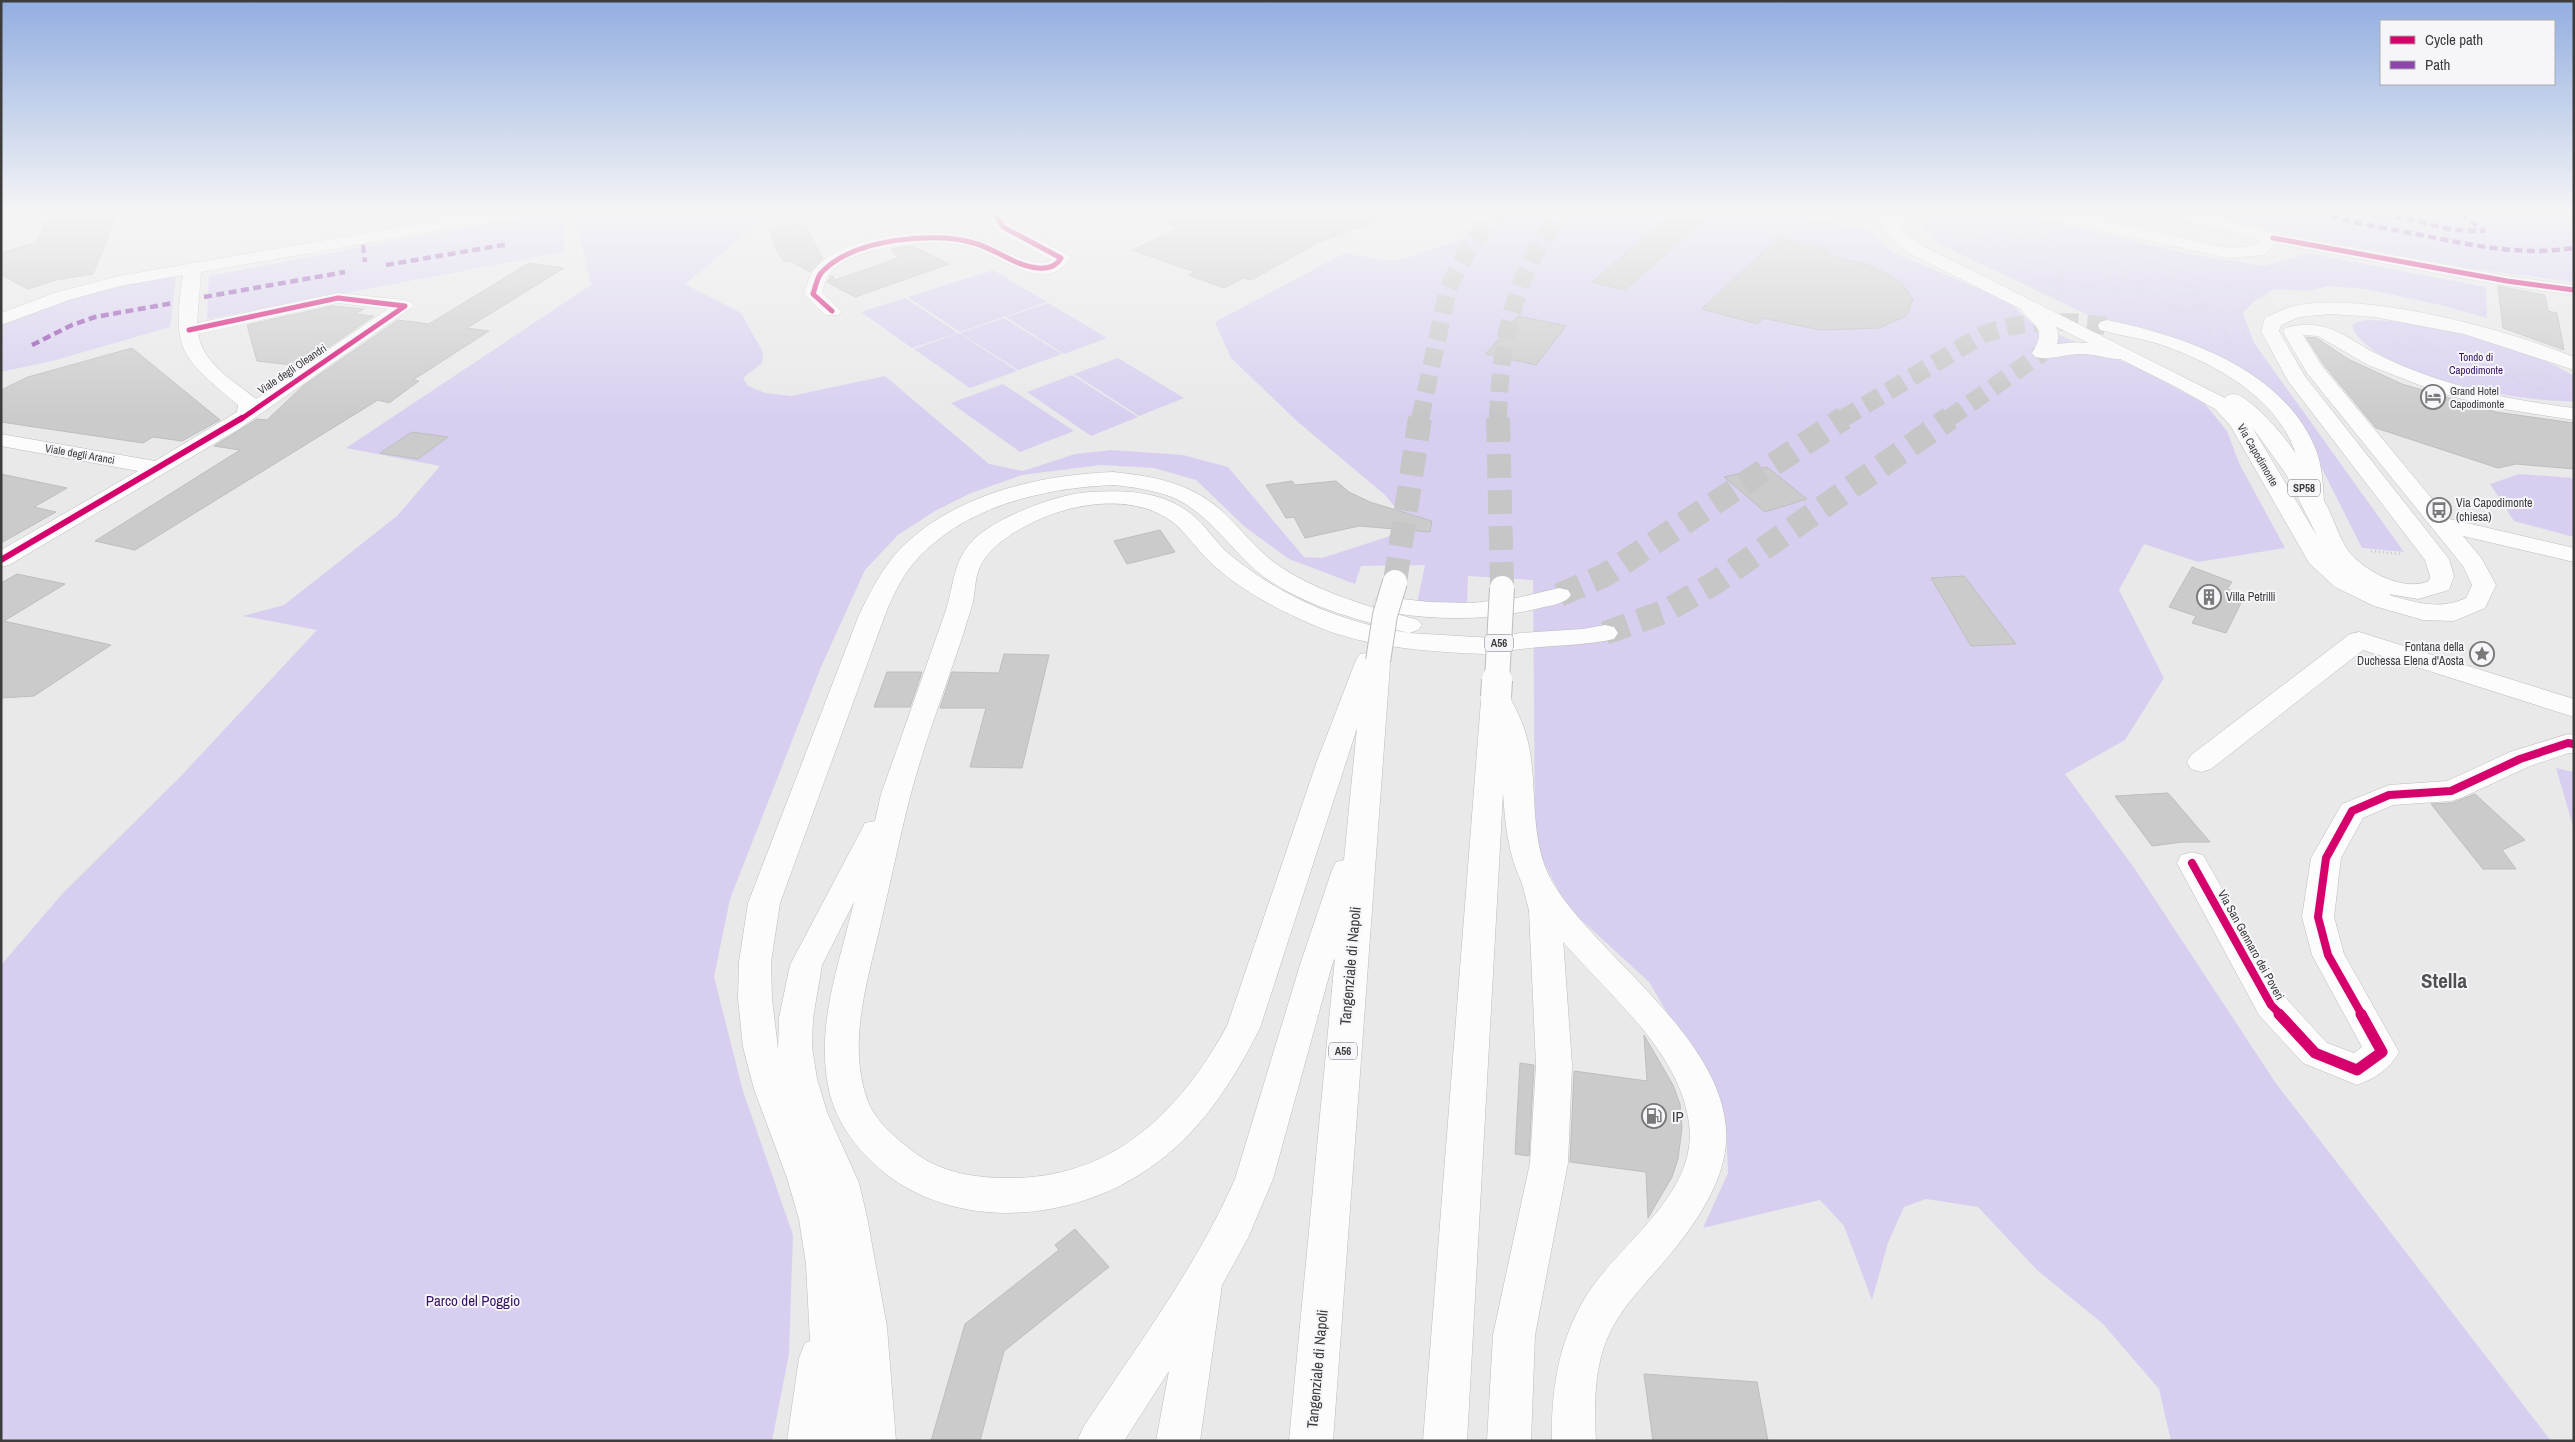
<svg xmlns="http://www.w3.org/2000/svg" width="2575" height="1442" viewBox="0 0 2575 1442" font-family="'Archivo Narrow',sans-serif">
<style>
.green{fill:#d8cff0}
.building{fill:#cbcbcb;stroke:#bebebe}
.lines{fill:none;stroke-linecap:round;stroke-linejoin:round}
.highway-tunnel-far1{stroke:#c6c6c7;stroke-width:18;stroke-dasharray:18 9;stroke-linecap:butt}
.highway-tunnel{stroke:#c6c6c7;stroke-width:24;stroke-dasharray:24 12;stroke-linecap:butt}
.minor-casing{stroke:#bdbcbe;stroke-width:1}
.major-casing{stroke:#bdbcbe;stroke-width:1}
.highway-casing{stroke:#bdbcbe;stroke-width:1}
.path-far1{stroke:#c9c8c9;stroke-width:2;stroke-dasharray:0.5 2.5;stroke-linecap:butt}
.path{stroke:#c9c8c9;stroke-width:2.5;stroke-dasharray:1 3;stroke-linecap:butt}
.minor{fill:#fcfcfc;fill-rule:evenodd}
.major{fill:#fcfcfc;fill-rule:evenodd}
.highway{fill:#fcfcfc;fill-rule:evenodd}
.highway-bridge-far1-casing{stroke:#bdbcbe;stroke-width:26;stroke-linecap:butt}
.highway-bridge-casing{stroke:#bdbcbe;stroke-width:32;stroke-linecap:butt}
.highway-bridge-far1{stroke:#fcfcfc;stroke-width:24}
.highway-bridge{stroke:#fcfcfc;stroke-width:30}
.quiet{stroke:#8e44ad;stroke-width:4.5;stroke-dasharray:8 4.5;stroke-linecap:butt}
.cycleway-far3-casing{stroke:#f6f5f9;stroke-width:7}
.cycleway-far2-casing{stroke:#f6f5f9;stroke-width:9}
.cycleway-far1-casing{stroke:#f6f5f9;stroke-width:11}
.cycleway-casing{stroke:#f6f5f9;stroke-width:14}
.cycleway-far3{stroke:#d6006c;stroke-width:5}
.cycleway-far2{stroke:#d6006c;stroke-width:6}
.cycleway-far1{stroke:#d6006c;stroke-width:8}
.cycleway{stroke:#d6006c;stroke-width:11}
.labels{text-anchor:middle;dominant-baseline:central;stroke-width:4;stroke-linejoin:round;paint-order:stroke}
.far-park-label{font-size:11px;fill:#351263;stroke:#f6f5f9}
.far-street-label{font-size:11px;fill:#3c3c3d;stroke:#f6f5f9}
.far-poi-label{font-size:11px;fill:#3c3c3d;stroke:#f6f5f9;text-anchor:start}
.shield{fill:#f6f5f9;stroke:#747475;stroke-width:1}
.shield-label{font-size:11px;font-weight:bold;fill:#3c3c3d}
.poi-label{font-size:12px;fill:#3c3c3d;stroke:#f6f5f9;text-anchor:start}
.street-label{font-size:12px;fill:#3c3c3d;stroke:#f6f5f9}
.near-street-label{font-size:15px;fill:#3c3c3d;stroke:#f6f5f9}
.near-poi-label{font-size:15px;fill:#3c3c3d;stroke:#f6f5f9;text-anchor:start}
.near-park-label{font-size:15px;fill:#351263;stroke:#f6f5f9}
.near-district-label{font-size:21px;font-weight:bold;fill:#505052;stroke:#f6f5f9}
</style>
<rect width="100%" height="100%" fill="#e9e9ea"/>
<path class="green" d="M543,213H565L563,252L207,319L209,276Z
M587,213L769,214L685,284L741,313L763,352L762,363L743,378L748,386L765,393L791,396L885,376L989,464L1023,471L1075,454L1112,450L1183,455L1228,467L1304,557L1322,558L1387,537L1404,528L1407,522L1385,495L1298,422L1231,358L1215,322L1345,253L1379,260H1400L1462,239L1467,232L1486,219L1481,213H1783L1871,231L1892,252L1984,291L2013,306L2033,324L2141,369L2205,404L2227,431L2239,463L2285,548L2198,562L2144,544L2119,590L2164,678L2125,740L2065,774L2135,869L2275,1082L2551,1441H2171L2159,1389L2103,1324L2037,1270L1978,1207L1926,1199L1904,1207L1888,1243L1872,1300L1844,1226L1820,1200L1703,1228L1728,1173L1726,1125L1701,1062L1672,1021L1649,982L1567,907L1535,846L1533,580L1468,576L1467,606L1417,603L1425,565L1361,566L1355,584L1289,559L1245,527L1196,480L1154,468L1101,465L1022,475L971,493L935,511L898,535L865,570L821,667L730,899L714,977L743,1091L793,1235L789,1354L772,1441H1V965L63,893L179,778L317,630L243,616L284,605L397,516L440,466L346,448L591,285L575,216Z
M1932,213H1998L2035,217L2182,253L2265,266L2308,253L2486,287L2487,318L2441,305L2366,289L2330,286L2307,291L2274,289L2253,302L2243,313L2254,343L2404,552L2362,548L2313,451L2282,402L2215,354L2172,338L2094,318L1940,244L1923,228L1922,219Z
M2206,213H2574V282L2475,269L2301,237Z
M993,270L1047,302L960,332L908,297Z
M176,276L170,327L56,360L1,372V322L100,289Z
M905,298L958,333L912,348L861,312Z
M1048,303L1107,338L1064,354L1006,317Z
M1004,318L1062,354L1018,370L960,333Z
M2366,320C2428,320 2521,344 2574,376V401C2527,404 2368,374 2352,326L2357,322Z
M959,333L1017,371L970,388L914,349Z
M1118,358L1184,398L1139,416L1074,374Z
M1072,375L1138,417L1091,436L1027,392Z
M1003,384L1074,431L1020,452L951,403Z
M2519,474L2574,478V537L2514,521L2490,484Z
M2556,768L2574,772V826H2573Z"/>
<path class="building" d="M74,213H118L93,274L56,280L28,289L1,275V253L35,243L48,217Z
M1149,213H1390V216L1317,243L1252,280L1244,278L1224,288L1188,275L1195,272L1132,250L1179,228Z
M1672,214L1704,221L1625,290L1592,282Z
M804,223L823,259L810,272L790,261L784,262L777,251L769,229Z
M1777,238L1829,250L1826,254L1874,267L1901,282L1913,299L1906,316L1879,328L1821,330L1763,318L1758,324L1702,309Z
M913,246L949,264L855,297L827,282L832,275L835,280L898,258L891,249Z
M529,263L564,268L467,328L489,331L413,380L419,381L389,403L378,400L135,550L95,541L240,450L214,446L257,419L267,420L303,386L398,320L429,324Z
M2498,286L2545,295L2548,311L2557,313L2564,350L2503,328Z
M332,306L364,309L355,314L374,316L301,366L257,361L247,325Z
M1518,316L1566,326L1536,365L1486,354Z
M2306,337L2317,338L2348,359L2402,384L2496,412L2574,423V469L2516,464L2498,468L2376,428L2324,365Z
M132,348L220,420L182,441L153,437L143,443L1,422V390L28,377Z
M412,432L448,437L418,459L380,453Z
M1767,467L1807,499L1765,512L1724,477Z
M1,474L67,488L34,507L56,512L1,543Z
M1292,481L1295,485L1336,481L1349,492L1370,502L1432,521L1430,532L1359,526L1305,538L1294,517L1286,518L1266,485Z
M1160,530L1175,552L1127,564L1114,541Z
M2192,567L2232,582L2227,589L2245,595L2226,633L2192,623L2196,616L2169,607Z
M17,574L65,584L4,621L111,645L34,696L1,698V583Z
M1964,576L2016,644L1971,646L1931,578Z
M1004,654L1049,655L1022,768L970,767L986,708H940L952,672L999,673Z
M887,672H922L910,707H874Z
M2168,793L2210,842H2183L2152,846L2115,796Z
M2475,794L2525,840L2502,850L2516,869H2483L2431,804L2452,803Z
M1644,1035L1673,1085L1680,1104L1682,1128L1678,1159L1672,1177L1648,1218L1646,1172L1570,1162L1574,1071L1647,1081Z
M1520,1063L1534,1065L1529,1156L1515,1154Z
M1075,1229L1109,1267L1004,1351L980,1441H931L965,1324L1059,1250L1055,1245Z
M1644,1374L1757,1382L1768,1441H1653Z"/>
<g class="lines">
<path class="highway-tunnel-far1" d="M1420,419L1448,289L1465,255L1494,213
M1498,419C1499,362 1509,301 1536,251C1543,237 1554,225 1563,213
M1842,419L1982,335C2023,319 2064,320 2107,326
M1948,419L2042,353"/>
<path class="highway-tunnel" d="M1498,418L1502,588
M1395,582L1420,418
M1559,595L1605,575L1844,418
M1605,633L1664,612L1716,582L1950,418"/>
<defs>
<path id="minor" d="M481,213H520L512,218L201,272L197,323L338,293L405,300L411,302L414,306L239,429L9,565L1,567V550L138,471L1,446V434L155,461L237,412L238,405C182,357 171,353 183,275L120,286L69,300L1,325V313L57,292L119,276ZM338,303L388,309L256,399C233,380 204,365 198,334Z
M986,213H1002L1009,224L1067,254L1070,258C1048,298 995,252 967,246C935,239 848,245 829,275C825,280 824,287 822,293L841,311L839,315H825L804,294C807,285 809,274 817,266C848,235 929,227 970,236C989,241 1036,272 1051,260L997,231Z
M2273,233L2507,276L2574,285V295L2507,286L2267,242L2265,238Z
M2441,517L2574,548V562L2433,529L2429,524L2433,519Z
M2359,632L2574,699V717L2363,650L2211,769L2201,772L2191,769L2187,762L2191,755L2350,634Z
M2568,734L2574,735V753H2569L2530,766L2461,798L2451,801L2393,805L2363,818L2341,858L2334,917L2344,954L2399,1052C2391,1068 2374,1079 2357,1085L2303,1063L2259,1015L2177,863L2181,855L2192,852L2203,855L2283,995L2327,1043L2354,1053L2362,1047L2312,955L2302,917L2311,858L2342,804L2389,785L2447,781L2510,752Z
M1538,872L1549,876L1561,910L1572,1065L1568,1163L1535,1335L1531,1441H1487L1493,1335L1530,1163L1536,1065L1529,910L1522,884L1527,876Z
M1316,952L1328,956L1332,965L1273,1179L1248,1238L1222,1285L1200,1441H1156L1169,1371L1124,1441H1077L1084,1426C1137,1346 1196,1267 1235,1179L1300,965L1304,956Z"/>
<path id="major" d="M1885,213H1901C1897,232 1913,240 1927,248L2225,398C2232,390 2241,396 2248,401C2283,428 2308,470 2328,508C2335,523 2340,540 2350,553C2366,572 2404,592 2429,581L2430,576L2425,560L2288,381L2261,331L2265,318C2274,314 2284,308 2294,306C2367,291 2504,329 2574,357V370L2464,334L2374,317L2331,314L2299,317L2281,325L2279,331L2304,375L2449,559L2454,576L2449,590L2418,599L2389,594L2392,596C2419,603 2439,610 2466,598L2472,585L2463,566L2307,373L2283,332L2285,328C2329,316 2347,340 2383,357C2406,368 2430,377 2454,384C2493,396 2533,403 2574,408V420L2497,408L2440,393L2368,365L2318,336L2303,335L2322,366L2482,559L2496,585L2485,608L2454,621L2423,620L2374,606L2335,587L2309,563L2230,425L2215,409L2178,388L1915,256C1900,246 1879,234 1885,213ZM2252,427L2286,474L2317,536Z
M2034,213H2067L2229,248L2253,246L2261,240L2172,216L2170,213H2199L2279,234L2281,238L2264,255L2229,258L2042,218Z"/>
<path id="highway" d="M2030,303C2046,308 2063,327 2057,344C2082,340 2105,344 2129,350L2132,354L2129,358C2115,362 2097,354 2082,354C2067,353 2050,361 2035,357L2032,353C2048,327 2034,328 2021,309L2023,305Z
M2107,320C2184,336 2284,369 2316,450C2322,466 2323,484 2324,502L2321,507L2313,509L2305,507L2302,502C2300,484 2300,466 2294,449C2274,394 2208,360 2156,343C2138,338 2119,335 2100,330L2098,326L2100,322Z
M1113,472C1153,476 1191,483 1222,511C1239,527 1253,545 1271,560C1301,583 1339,597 1375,608L1373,604L1376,599L1385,597L1429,602L1472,603L1516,598L1559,588L1568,590L1571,595C1566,603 1554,605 1544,607C1494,620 1444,621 1393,613L1418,620L1422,625L1418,630L1409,633L1493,638L1520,633L1583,629L1605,625L1614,627L1618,633L1614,639C1583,646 1552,645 1521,649C1512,650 1504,653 1496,653C1485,655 1473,653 1461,653C1411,650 1358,645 1311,624C1276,609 1237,588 1210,562C1197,550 1188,535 1175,524C1140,495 1084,501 1045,517C1021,527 989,544 979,569C975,579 975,592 973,602C970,613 966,624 963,635C945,689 924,743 910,797C899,839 891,881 881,922C868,980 847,1041 867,1099C875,1122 899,1141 918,1155C944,1173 976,1178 1008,1178C1112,1179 1179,1113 1227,1026L1317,761L1356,660L1360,654C1372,651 1383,654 1390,665L1333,1441H1289L1335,958L1328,974L1316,978L1304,974L1300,965L1332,870L1336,862L1344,860L1357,728L1260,1028C1232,1083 1200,1134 1148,1169C1067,1225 944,1233 870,1160C849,1139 833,1114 828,1085C816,1023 840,962 854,902L822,965L813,1018L812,1047L817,1079L827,1112L859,1183L867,1217L887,1327L896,1441H787L799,1358L805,1343L810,1341L806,1264L799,1219L787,1178L754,1089L743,1047L738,999L739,962L748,903L859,615C870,592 882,569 899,550C954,494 1038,475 1113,472ZM1113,485C1133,487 1153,490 1172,497C1212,514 1235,558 1270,581C1311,608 1361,621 1409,633C1343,623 1281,597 1229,554C1215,542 1205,524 1190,513C1161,491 1126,490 1091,492C1059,493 996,517 973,540C953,561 954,585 946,610C924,672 903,733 881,794L875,821L865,823L790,965L779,1018L778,1049L772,999L771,962L780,903L885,615C892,598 900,580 912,565C960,507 1042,488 1113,485Z
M1496,688L1506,691C1515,706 1524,724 1528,742C1539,790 1527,844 1556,888C1606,966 1756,1060 1721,1169C1710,1204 1686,1236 1663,1263C1642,1287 1619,1310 1607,1339C1594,1371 1594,1407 1596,1441H1552C1551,1391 1558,1346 1582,1303C1614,1245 1699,1197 1689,1123C1676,1028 1562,966 1521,881C1508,854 1505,822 1503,793L1467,1441H1423L1481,701L1486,691Z"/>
</defs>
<use href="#minor" class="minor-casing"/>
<use href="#major" class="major-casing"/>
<use href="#highway" class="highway-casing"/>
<path class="path-far1" d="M1961,213L1973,214
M2527,213L2574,230
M1973,214L1994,221L2021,237
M1985,217H1998L2025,225
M1949,223H1962L1973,227L1974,230L1960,233L1946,227Z
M1973,227L1999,225
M1928,230V220L1938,215L1955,213
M1966,233L1994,243L2023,261L2024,270L2020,273
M1997,245C2018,233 2048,234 2066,251L2046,261H2023
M2105,249L2269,299
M2040,263L2061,269L2063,274L2061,279L2053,281
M2099,266L2115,264L2129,271L2113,296L2123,302H2135L2142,282L2153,275L2176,279L2204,291L2202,295H2197L2163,292L2158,296C2169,308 2187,313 2202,305L2195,296
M2021,273L2059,284L2067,292L2054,295
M2059,284L2093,285L2112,278V274L2099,266
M2202,305L2210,335
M2396,334L2419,338L2428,346C2414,352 2399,348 2389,338Z
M2231,344C2223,329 2215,312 2229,298L2244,303L2239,314L2246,336
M2427,348L2483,365
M2457,370L2474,354
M2517,372L2543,375L2555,385C2540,392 2524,388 2512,377Z
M2512,377L2482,366L2483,364L2517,372"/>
<path class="path" d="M2371,551L2402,554"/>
<use href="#minor" class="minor"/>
<use href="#major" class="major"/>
<use href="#highway" class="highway"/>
<defs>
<path id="highway-bridge-far1" d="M1378,661L1385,615L1395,582
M1497,681L1502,588"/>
<path id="highway-bridge" d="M1496,697L1497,680"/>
</defs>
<use href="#highway-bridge-far1" class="highway-bridge-far1-casing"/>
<use href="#highway-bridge" class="highway-bridge-casing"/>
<use href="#highway-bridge-far1" class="highway-bridge-far1"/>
<use href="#highway-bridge" class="highway-bridge"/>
<path class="quiet" d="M2318,213C2354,223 2390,229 2426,236C2476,246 2523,256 2574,248
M2357,213L2404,218L2453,230L2484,231L2460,213
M363,245L365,262
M386,265L509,244
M204,297L345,272
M32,345L72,325L95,317L173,303"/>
<defs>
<path id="cycleway-far3" d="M2273,238L2507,281L2574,290
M832,311L813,294C816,286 817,275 824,270C856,239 933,231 974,243C996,249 1015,266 1038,268C1048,269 1056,267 1061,258L1003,227L994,213
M189,330L338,298L405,306L241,419"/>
<path id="cycleway-far2" d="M1,560L242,418"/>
<path id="cycleway-far1" d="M2192,863L2271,1005L2281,1015
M2362,1015L2328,955L2318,917L2326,858L2352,811L2389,795L2451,791L2520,759L2568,743L2574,744"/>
<path id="cycleway" d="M2279,1014L2315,1053L2357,1070L2382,1052L2361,1014"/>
</defs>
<use href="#cycleway-far3" class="cycleway-far3-casing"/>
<use href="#cycleway-far2" class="cycleway-far2-casing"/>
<use href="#cycleway-far1" class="cycleway-far1-casing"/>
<use href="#cycleway" class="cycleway-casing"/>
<use href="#cycleway-far3" class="cycleway-far3"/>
<use href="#cycleway-far2" class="cycleway-far2"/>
<use href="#cycleway-far1" class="cycleway-far1"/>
<use href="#cycleway" class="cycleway"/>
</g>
<linearGradient id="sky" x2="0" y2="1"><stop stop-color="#92aee0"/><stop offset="0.51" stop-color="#f5f5f6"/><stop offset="1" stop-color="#f5f5f6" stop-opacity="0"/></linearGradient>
<rect width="2575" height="415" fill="url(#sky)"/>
<defs>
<symbol id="hotel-ring" viewBox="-11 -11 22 22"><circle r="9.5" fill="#f6f5f9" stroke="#79797a" stroke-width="1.5"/><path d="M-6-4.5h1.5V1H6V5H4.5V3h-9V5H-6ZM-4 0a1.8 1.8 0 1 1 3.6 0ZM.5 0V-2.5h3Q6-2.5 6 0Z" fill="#79797a"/></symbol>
<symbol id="bus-ring" viewBox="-11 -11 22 22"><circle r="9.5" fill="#f6f5f9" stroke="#79797a" stroke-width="1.5"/><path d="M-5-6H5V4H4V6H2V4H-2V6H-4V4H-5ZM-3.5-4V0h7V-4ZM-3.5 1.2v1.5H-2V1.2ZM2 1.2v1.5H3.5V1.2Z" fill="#79797a"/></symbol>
<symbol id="building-ring" viewBox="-11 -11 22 22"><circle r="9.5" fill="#f6f5f9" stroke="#79797a" stroke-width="1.5"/><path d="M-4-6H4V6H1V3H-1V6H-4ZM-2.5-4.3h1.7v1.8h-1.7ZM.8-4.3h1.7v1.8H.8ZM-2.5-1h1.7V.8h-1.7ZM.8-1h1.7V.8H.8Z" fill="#79797a"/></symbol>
<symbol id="sight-ring" viewBox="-11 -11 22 22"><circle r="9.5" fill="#f6f5f9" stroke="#79797a" stroke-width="1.5"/><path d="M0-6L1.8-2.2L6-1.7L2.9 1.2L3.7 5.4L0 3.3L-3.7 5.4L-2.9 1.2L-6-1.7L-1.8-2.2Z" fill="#79797a"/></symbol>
<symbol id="fuel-ring" viewBox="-11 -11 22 22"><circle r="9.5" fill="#f6f5f9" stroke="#79797a" stroke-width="1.5"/><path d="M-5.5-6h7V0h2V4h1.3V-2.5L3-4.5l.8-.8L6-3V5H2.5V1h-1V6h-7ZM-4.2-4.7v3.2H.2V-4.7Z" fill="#79797a"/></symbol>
</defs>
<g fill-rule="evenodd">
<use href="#hotel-ring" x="2419" y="383" width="28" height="28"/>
<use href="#bus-ring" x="2425" y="496" width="28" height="28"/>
<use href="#building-ring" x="2195" y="583" width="28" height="28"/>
<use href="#sight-ring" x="2468" y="640" width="28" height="28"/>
<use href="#fuel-ring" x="1640" y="1102" width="28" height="28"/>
</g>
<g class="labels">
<g class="far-park-label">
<text x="2476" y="357">Tondo di<tspan x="2476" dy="13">Capodimonte</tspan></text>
</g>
<g class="far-street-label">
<text transform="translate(292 369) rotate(-34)">Viale degli Oleandri</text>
<text transform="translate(80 454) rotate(10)">Viale degli Aranci</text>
<text transform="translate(2258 455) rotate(60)">Via Capodimonte</text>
</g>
<g class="far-poi-label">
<text x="2450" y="391">Grand Hotel<tspan x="2450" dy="13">Capodimonte</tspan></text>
</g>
<g class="shield">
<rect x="2288" y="479.5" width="32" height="17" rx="4"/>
<rect x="1485" y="634.5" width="28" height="17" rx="4"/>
<rect x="1329" y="1042.5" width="28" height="17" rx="4"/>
</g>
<g class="shield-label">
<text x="2304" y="488">SP58</text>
<text x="1499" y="643">A56</text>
<text x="1343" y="1051">A56</text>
</g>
<g class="poi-label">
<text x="2456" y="503">Via Capodimonte<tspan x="2456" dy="14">(chiesa)</tspan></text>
<text x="2226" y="597">Villa Petrilli</text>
<text x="2464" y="647" text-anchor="end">Fontana della<tspan x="2464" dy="14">Duchessa Elena d'Aosta</tspan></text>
</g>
<g class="street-label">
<text transform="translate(2251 945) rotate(61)">Via San Gennaro dei Poveri</text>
</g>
<g class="near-street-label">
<text transform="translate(1350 966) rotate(-85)">Tangenziale di Napoli</text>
<text transform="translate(1317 1369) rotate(-85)">Tangenziale di Napoli</text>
</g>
<g class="near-poi-label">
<text x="1672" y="1116">IP</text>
</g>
<g class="near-park-label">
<text x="473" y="1300">Parco del Poggio</text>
</g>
<g class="near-district-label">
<text x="2444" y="980">Stella</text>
</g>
</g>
<rect width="2575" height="1442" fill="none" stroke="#3c3c3d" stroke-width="5"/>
<rect x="2380" y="20" width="175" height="65" fill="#f6f5f9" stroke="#acabae"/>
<rect x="2390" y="36" width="25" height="8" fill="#d6006c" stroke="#acabae"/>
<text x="2425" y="45" font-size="15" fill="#3c3c3d">Cycle path</text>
<rect x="2390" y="61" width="25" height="8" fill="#8e44ad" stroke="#acabae"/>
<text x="2425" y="70" font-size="15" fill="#3c3c3d">Path</text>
</svg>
